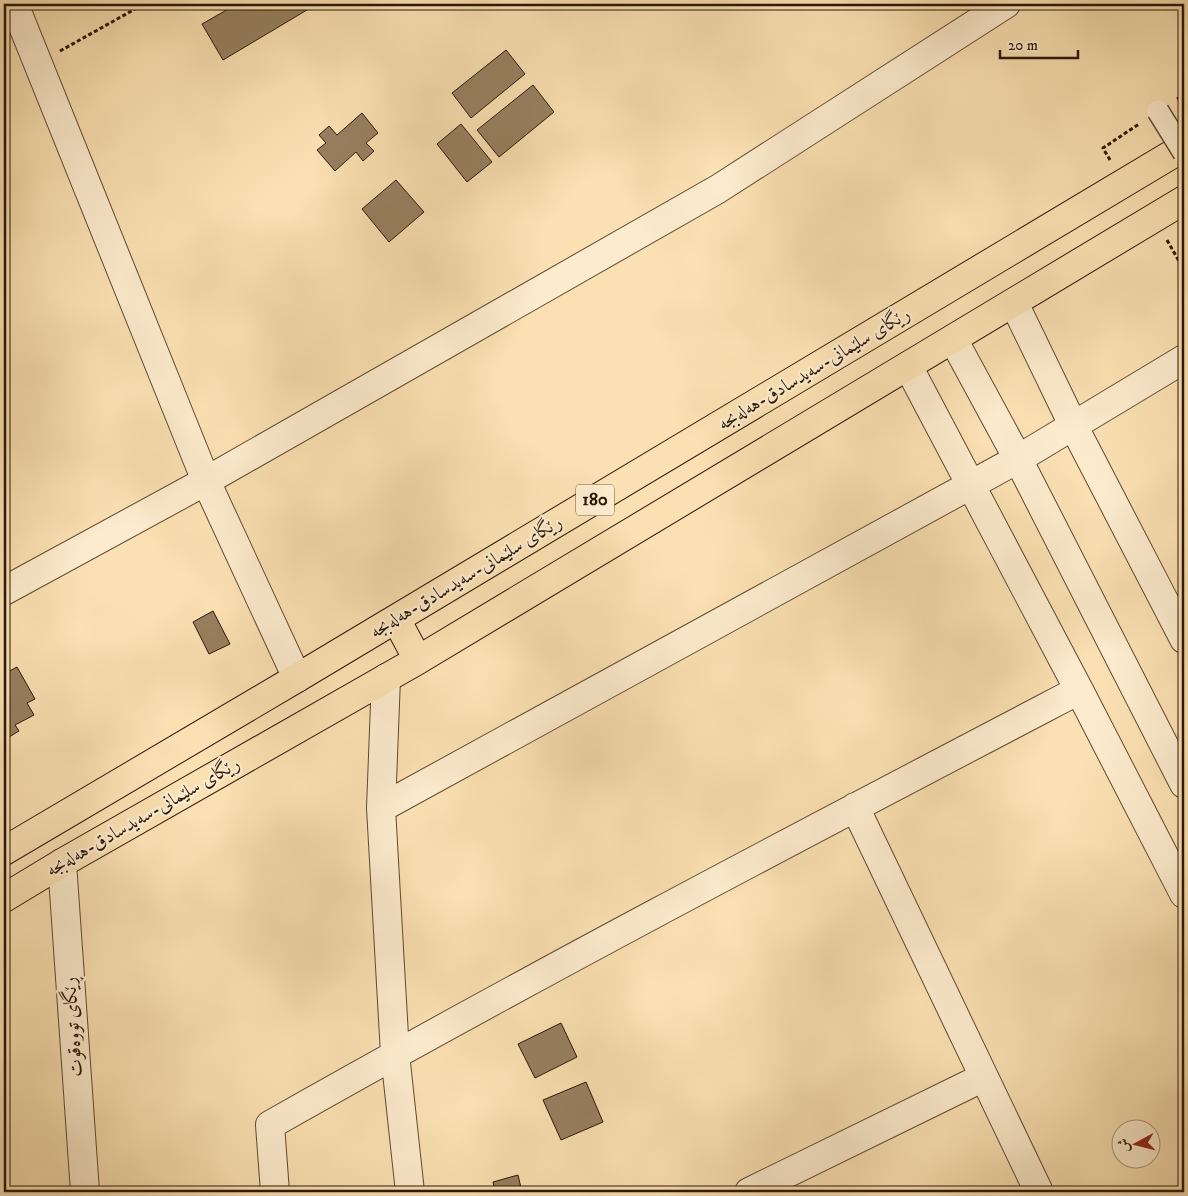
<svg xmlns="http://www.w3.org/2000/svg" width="1188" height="1196" viewBox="0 0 1188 1196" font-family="'IM FELL DW Pica',Amiri,serif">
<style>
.building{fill:#978060;stroke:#2b1707}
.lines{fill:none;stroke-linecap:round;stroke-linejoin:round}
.minor-casing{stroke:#5f4932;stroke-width:30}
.tertiary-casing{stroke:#5f4932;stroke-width:30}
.trunk-casing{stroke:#2b1707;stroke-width:30}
.path{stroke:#2b1707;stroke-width:3;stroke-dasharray:4 2.5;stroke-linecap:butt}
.minor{stroke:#fcebcd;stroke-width:28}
.tertiary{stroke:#fcebcd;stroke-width:28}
.trunk{stroke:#fae0b2;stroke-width:28}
.pedestrian-bridge-casing{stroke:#5f4932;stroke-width:24;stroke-linecap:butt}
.pedestrian-bridge{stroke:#fcebcd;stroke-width:21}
.labels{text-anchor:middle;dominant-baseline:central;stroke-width:4.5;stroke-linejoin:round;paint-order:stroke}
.shield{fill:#fcebcd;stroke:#6a5742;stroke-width:1}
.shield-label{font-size:18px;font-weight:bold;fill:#2b1707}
.street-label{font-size:19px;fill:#2b1707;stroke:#fcebcd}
</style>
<rect width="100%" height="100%" fill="#fae0b2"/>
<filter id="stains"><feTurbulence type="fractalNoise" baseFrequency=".004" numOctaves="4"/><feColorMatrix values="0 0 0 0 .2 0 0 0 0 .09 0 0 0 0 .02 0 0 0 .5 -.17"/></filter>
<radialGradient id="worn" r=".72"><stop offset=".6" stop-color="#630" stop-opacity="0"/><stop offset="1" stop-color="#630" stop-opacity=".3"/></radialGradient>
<path class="building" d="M237,4H317L223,60L202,24Z
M506,50L525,74L471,118L452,93Z
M533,85L554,112L499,157L477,130Z
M362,113L378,133L366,143L374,151L363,161L356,152L335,171L317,150L326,143L319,135L329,126L337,135Z
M461,124L492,162L467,182L437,144Z
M396,180L424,212L389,242L362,209Z
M213,611L230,644L209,654L193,622Z
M17,667L35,699L27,703L34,715L15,725L19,731L4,740V674Z
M561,1023L577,1057L535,1078L518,1044Z
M586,1082L603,1122L561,1140L543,1100Z
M518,1175L522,1192H495L493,1182Z"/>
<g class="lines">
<defs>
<path id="minor" d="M14,4L206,481L297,678
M908,366L1079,690L1184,894
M4,591L206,481L718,189L1006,4
M386,678L381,808L395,1054L410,1192
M855,807L1039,1192
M381,808L1018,459L1184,359
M275,1192L270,1125C536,974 808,832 1079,690
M749,1192L984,1077"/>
<path id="tertiary" d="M1014,303L1073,425L1184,639
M953,339L1018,459L1184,784
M62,863L85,1192"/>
<path id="trunk" d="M396,619L418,660
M4,851L297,678L1184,147
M4,898L62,863L418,660L1184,200"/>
</defs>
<use href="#minor" class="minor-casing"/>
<use href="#tertiary" class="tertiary-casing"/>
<use href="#trunk" class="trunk-casing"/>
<path class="path" d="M60,51L144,4
M1177,99L1184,95
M1110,160L1103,148L1139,124
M1167,240L1184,270"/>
<use href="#minor" class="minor"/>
<use href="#tertiary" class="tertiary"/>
<use href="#trunk" class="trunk"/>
<defs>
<path id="pedestrian-bridge" d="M1158,111L1184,153"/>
</defs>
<use href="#pedestrian-bridge" class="pedestrian-bridge-casing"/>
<use href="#pedestrian-bridge" class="pedestrian-bridge"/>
</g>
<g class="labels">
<rect class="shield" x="576" y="484.5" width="38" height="31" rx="4"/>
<g class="shield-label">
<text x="595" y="500">180</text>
</g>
<g class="street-label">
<text transform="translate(814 369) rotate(-31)">رێگای سلێمانی-سەیدسادق-هەلەبجە</text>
<text transform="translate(466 577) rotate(-31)">رێگای سلێمانی-سەیدسادق-هەلەبجە</text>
<text transform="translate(143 817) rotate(-30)">رێگای سلێمانی-سەیدسادق-هەلەبجە</text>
<text transform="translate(73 1027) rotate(-94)">ڕێگای تووەقوت</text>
</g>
</g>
<rect width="1188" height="1196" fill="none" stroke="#fae0b2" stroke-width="20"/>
<rect x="5" y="5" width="1178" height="1186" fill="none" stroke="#2b1707" stroke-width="2.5"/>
<rect x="10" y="10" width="1168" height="1176" fill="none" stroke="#2b1707"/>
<g transform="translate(1136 1144) rotate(263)"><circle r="24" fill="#fcebcd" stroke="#a8967e"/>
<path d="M0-4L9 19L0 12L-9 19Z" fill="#8f2418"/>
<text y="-8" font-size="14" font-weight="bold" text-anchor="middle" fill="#2b1707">ش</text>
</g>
<path d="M1000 50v8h78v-8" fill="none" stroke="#2b1707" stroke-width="2.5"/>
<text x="1008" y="50" font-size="15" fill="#2b1707" stroke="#fcebcd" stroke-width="4" paint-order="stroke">20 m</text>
<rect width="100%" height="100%" filter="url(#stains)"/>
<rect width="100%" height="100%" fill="url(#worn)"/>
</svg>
